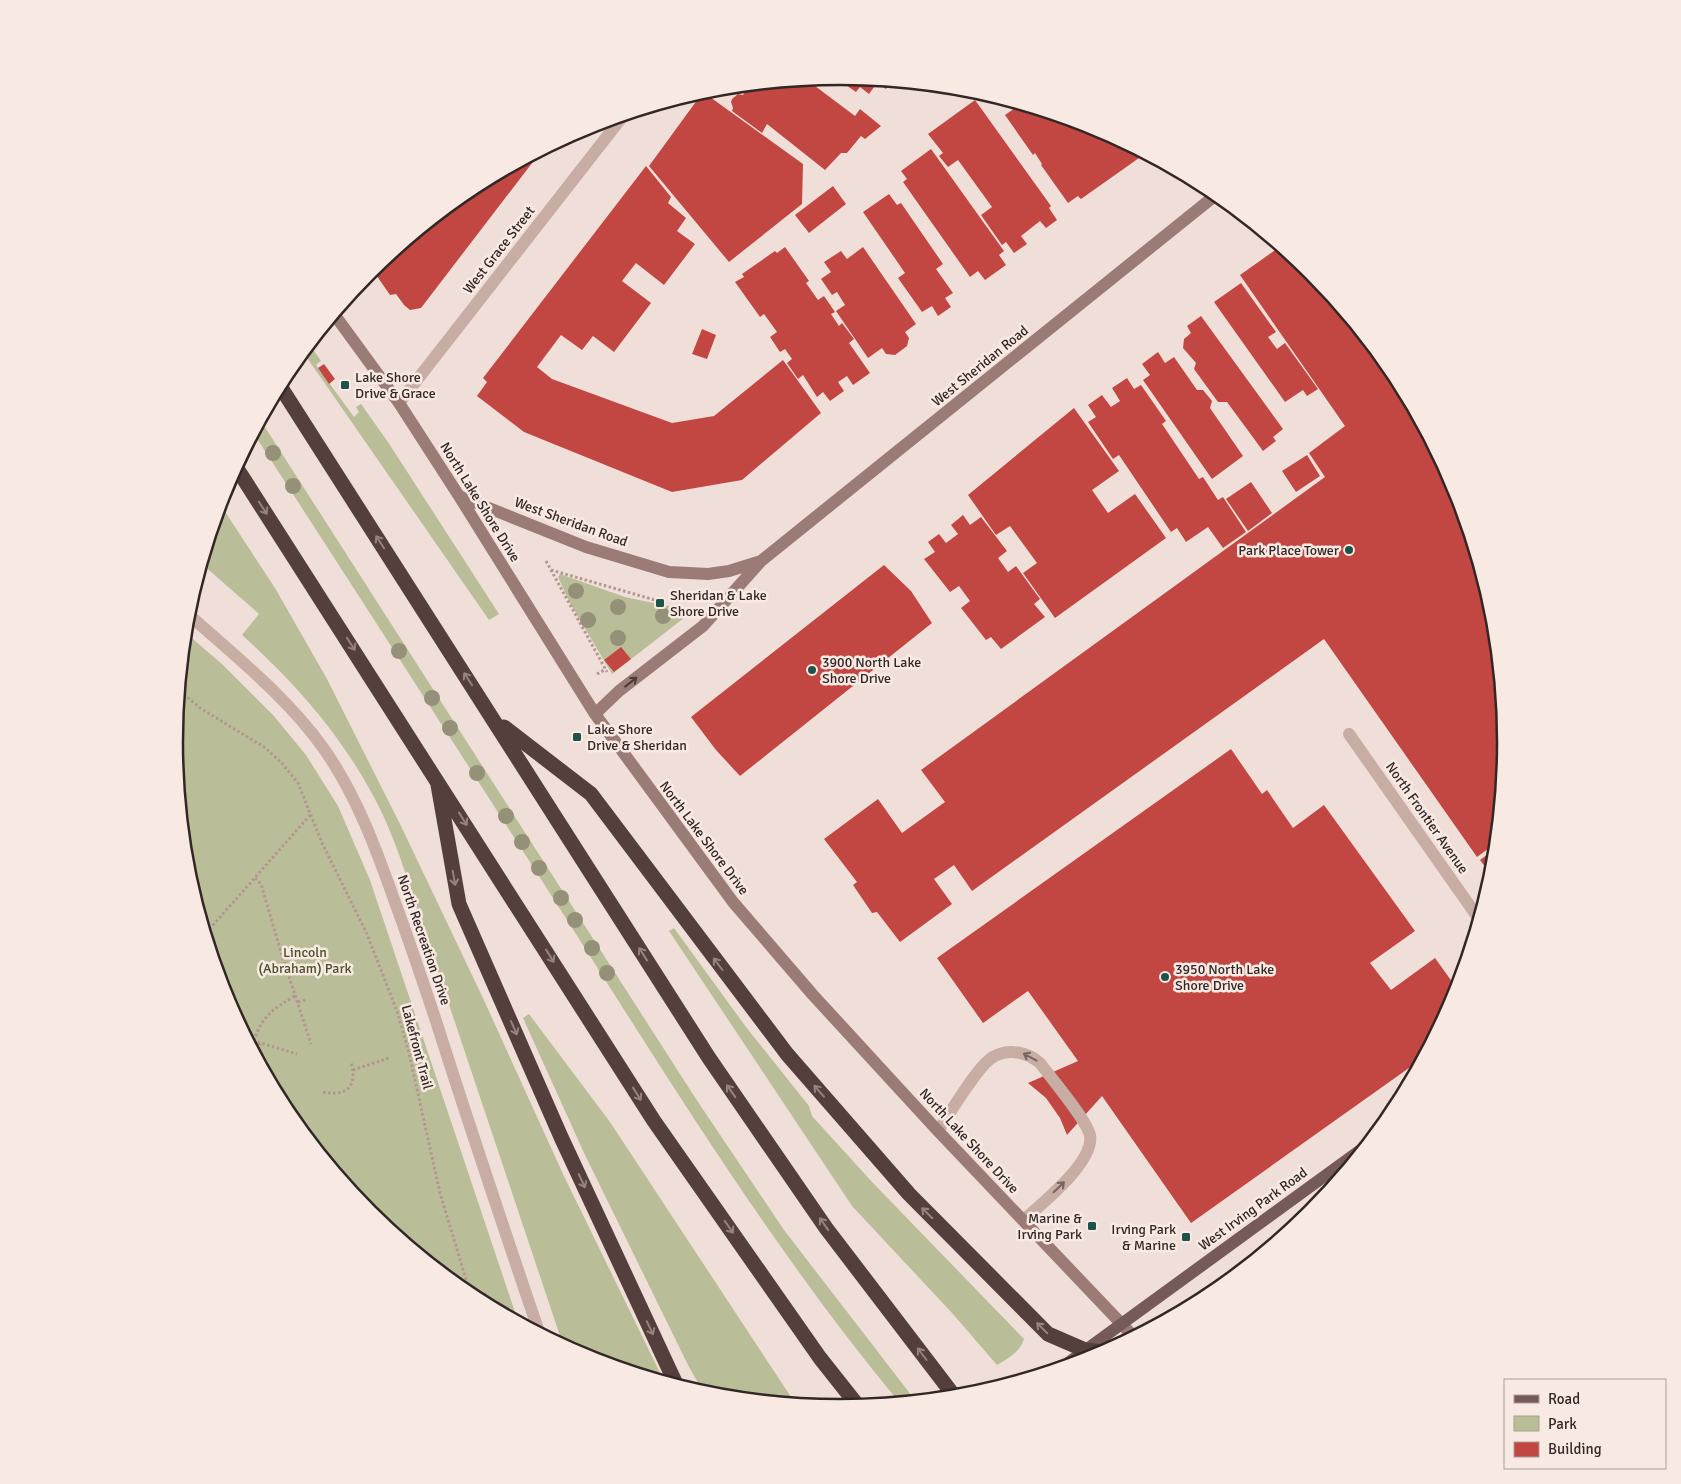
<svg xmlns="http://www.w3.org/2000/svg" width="1681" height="1484" viewBox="0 0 1681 1484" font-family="Signika,sans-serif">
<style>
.green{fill:#babe98}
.building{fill:#c24743}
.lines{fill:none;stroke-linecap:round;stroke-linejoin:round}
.path{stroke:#b3968f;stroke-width:3;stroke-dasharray:2.5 2.5;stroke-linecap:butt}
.lane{stroke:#c7ada4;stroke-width:12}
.street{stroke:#c7ada4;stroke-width:12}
.secondary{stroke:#9b7b76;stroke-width:12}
.primary{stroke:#755a57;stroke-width:12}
.highway{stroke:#543f3d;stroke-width:15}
.tree{fill:#959078}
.oneway{stroke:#96837f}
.oneway2{stroke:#4d3c3a}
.oneway3{stroke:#76635f}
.poi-dot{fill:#1d534b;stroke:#f8eae3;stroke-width:2}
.labels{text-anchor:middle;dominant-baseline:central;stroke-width:5;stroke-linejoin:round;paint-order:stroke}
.street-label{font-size:14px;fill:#332726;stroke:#f8eae3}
.poi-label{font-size:14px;fill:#332726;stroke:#f8eae3;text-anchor:start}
.park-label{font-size:14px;fill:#4b502a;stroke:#f8eae3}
.rim{fill:none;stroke:#332726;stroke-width:2.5}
</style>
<rect width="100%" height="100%" fill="#f0dfd8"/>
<path class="green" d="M310,345L321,361L316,365L354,417L359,412L356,407L361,404L388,442L499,614L489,620L303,352Z
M261,421L696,1099L784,1230L915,1400L899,1402C777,1255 676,1091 574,931C468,765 361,599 254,434Z
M220,504L275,588L327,679L401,826L483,998L563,1174L664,1381L585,1357L563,1345L416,906C406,874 396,843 382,813C348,743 300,687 242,635L259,614L202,564Z
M560,574L625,597L687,610L689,614L612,674L570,603L558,577Z
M186,633L223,665L273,715L306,755L338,806L370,880L518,1321L470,1295L370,1213L287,1112L225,997L187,872L175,742Z
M674,928L746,1027L809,1106L812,1116L873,1183L1024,1339C1020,1352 1009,1358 997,1365L952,1313L852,1206L669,931Z
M529,1014L610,1122L795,1403L710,1395L704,1393L689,1367L584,1153L523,1018Z"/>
<path class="building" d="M842,76L892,81L886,89L877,83L869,94L860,87L856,92L843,83Z
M807,80L855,116L860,109L881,126L865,139L861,136L847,153H841L825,170L767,124L762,133L732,111L733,108L731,102L732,99L738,94L743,95L744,93L736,87Z
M703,92L803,164L802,204L729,262L649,166Z
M975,100L1051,206L1049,208L1057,220L1046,228L1040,221L1021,236L1027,244L1014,253L1006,242L1002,245L981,215L992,207L958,160L948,167L939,156L943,153L928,134Z
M1016,103L1096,127L1134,148L1138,153L1136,155L1139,158L1081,199L1078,196L1068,203L1041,165L1042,164L1035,153L1033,155L1005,115L1015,108L1012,105Z
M931,149L1004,251L999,255L1006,265L985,280L978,271L970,277L903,182L907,179L901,171Z
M542,150L421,308L410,310L404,305L396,294L390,295L372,269L471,188Z
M646,166L671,197L668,203L686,218L677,231L695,244L664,285L636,263L622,281L651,303L614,352L593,336L582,350L561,335L537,367L552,379L672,423L714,416L783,360L821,413L742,480L672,492L524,432L477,396L487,382L483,378Z
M833,186L846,204L809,233L795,215Z
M889,194L897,205L901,203L943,264L936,269L953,293L945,298L951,307L938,316L932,306L922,312L898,278L905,273L863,212Z
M1281,246L1311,271L1394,372L1456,487L1494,612L1506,742L1496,843L1477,857L1324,639L972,891L954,865L934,879L952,904L900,942L877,912L872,913L853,885L857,882L824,839L878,799L902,833L945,802L921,770L1325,477L1309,453L1345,426L1240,275Z
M785,247L809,281L806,283L818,300L824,296L835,312L831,314L839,326L842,323L854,339L849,343L870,373L853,385L847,376L838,382L844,391L830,401L823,392L817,397L803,375L798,379L787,363L792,359L785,349L780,352L770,337L777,332L764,314L760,317L735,282L744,277L742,274L775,251L777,253Z
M863,247L916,324L905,332L909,338L907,346L895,355L886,354L882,348L868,358L836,311L845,305L837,292L832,295L821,279L831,272L824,262L841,251L847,259Z
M1241,283L1276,332L1268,337L1277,349L1285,343L1318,389L1307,396L1303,390L1285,402L1214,302Z
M1201,316L1283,429L1273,437L1276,441L1263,451L1227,402H1218L1194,369L1196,363L1183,348L1184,339L1191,333L1187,326Z
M702,329L716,335L707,359L692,354Z
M1158,352L1165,363L1174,357L1197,390H1203L1212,401L1210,408L1243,456L1212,479L1143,380L1150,375L1142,364Z
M324,364L335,379L329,384L318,368Z
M1127,378L1134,389L1141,385L1166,421L1162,424L1199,479L1203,477L1218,500L1223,497L1246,532L1223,548L1208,527L1186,542L1177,528L1171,532L1119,455L1113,459L1088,422L1096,417L1088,405L1102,395L1111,407L1120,401L1112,388Z
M1074,408L1119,471L1092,490L1108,513L1135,494L1166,538L1055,618L1023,573L1037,563L1010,526L996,535L968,495Z
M1307,455L1320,476L1296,492L1282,471Z
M1251,482L1272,513L1248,531L1226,499Z
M963,515L970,525L981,517L1007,551L998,558L1008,572L1016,566L1040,599L1034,604L1045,617L1001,649L991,637L986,640L961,608L970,601L959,586L950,592L924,559L935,552L928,542L939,534L946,543L958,534L951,525Z
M884,565L911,591L932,623L740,776L716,750L691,717Z
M621,647L631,659L614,672L604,660Z
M1231,749L1262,794L1267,790L1293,828L1324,805L1415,931L1370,963L1391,990L1435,958L1458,990L1455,997L1423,1058L1191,1223L1102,1096L1067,1135L1060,1118L1046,1098L1028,1083L1078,1061L1028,991L983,1023L937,958Z
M1496,848L1493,872L1492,876L1480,860Z"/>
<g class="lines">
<path class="path" d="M546,561L607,672
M551,570L655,600
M597,674L606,669
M180,691L200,708L264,747L281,762L298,783L322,843L367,934L398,1014L409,1053L440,1193L471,1296
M255,878L261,884L281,952L311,1044
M206,933L311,814
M298,1002L306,1000
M248,1039L297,1054
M254,1041C261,1017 274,1008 295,996
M258,1050L260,1043
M353,1070L389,1058
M323,1092C347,1097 358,1086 351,1062"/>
<path class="lane" d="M938,1131C949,1115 978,1065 993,1057C1009,1048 1027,1052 1040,1063C1052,1079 1086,1119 1090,1135C1095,1162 1042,1203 1024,1220"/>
<path class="street" d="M399,403L623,116
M187,613C235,656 287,697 324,749C357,796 377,851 396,905C410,943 423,982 436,1021C469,1125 504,1229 539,1332
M1349,734L1479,919"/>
<path class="secondary" d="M334,314L399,403L459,496L595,714L733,902L813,995L938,1131L1134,1337
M459,496L586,547L669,572L708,574L729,571L761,561
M595,714L619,691L703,626L761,561L1217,194"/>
<path class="primary" d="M1061,1368L1366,1146"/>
<path class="highway" d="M280,386L709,1058L826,1228L955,1397
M236,467L654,1121L820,1358L858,1406
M504,727L591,794L787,1054L909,1194L1048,1334L1085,1350L1104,1352
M438,785L459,904L561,1137L676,1384"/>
</g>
<g class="tree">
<circle cx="273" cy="453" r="8"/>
<circle cx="293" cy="486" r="8"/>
<circle cx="576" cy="591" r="8"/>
<circle cx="618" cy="607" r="8"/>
<circle cx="663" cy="616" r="8"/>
<circle cx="588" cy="620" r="8"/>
<circle cx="618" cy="638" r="8"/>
<circle cx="399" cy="651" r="8"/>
<circle cx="432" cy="698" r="8"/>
<circle cx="450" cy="728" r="8"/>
<circle cx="477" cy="773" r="8"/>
<circle cx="506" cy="816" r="8"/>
<circle cx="522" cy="842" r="8"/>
<circle cx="539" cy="868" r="8"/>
<circle cx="561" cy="898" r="8"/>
<circle cx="575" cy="920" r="8"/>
<circle cx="592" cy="948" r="8"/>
<circle cx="607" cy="973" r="8"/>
</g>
<defs><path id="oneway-shaft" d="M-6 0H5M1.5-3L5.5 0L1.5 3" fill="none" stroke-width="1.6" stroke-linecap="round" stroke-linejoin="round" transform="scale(1.25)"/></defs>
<g class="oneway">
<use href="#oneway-shaft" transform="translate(263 508) rotate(57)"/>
<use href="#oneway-shaft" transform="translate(380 542) rotate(-123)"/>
<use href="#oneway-shaft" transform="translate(351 644) rotate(57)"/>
<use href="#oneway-shaft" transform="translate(468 679) rotate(-123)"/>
<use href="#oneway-shaft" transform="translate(463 819) rotate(58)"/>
<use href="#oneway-shaft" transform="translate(454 878) rotate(80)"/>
<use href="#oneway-shaft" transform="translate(643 954) rotate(-122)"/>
<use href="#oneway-shaft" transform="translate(550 956) rotate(58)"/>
<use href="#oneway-shaft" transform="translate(718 964) rotate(-127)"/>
<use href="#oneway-shaft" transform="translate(514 1028) rotate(66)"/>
<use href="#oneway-shaft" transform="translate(731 1091) rotate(-125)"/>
<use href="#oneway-shaft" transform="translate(819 1091) rotate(-131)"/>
<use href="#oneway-shaft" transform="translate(637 1094) rotate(58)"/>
<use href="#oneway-shaft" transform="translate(582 1181) rotate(65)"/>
<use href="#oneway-shaft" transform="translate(927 1213) rotate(-135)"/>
<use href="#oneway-shaft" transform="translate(824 1224) rotate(-125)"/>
<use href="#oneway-shaft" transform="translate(729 1227) rotate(55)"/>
<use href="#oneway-shaft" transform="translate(650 1328) rotate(65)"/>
<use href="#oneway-shaft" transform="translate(1042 1328) rotate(-135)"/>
<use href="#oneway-shaft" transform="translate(922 1354) rotate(-127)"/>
</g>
<use class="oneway2" href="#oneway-shaft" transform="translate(631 682) rotate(-38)"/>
<g class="oneway3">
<use href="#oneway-shaft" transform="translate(1030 1057) rotate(-152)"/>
<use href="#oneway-shaft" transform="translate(1059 1187) rotate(-44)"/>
</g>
<g class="poi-dot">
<rect x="340" y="380" width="10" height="10" rx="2.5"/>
<circle cx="1349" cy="550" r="5"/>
<rect x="655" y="598" width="10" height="10" rx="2.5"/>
<circle cx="812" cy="670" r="5"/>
<rect x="572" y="732" width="10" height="10" rx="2.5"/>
<circle cx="1165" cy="977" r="5"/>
<rect x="1087" y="1221" width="10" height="10" rx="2.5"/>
<rect x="1181" y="1232" width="10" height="10" rx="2.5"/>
</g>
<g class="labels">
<g class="street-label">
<text transform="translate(499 250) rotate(-52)">West Grace Street</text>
<text transform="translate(980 366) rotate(-39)">West Sheridan Road</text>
<text transform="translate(480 502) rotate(58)">North Lake Shore Drive</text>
<text transform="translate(571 522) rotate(20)">West Sheridan Road</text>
<text transform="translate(1427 818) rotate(55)">North Frontier Avenue</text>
<text transform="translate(704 838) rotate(53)">North Lake Shore Drive</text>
<text transform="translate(424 940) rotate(71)">North Recreation Drive</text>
<text transform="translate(417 1047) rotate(75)">Lakefront Trail</text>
<text transform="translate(969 1141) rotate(47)">North Lake Shore Drive</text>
<text transform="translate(1253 1209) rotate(-36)">West Irving Park Road</text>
</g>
<g class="poi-label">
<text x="355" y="377">Lake Shore<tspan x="355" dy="16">Drive &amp; Grace</tspan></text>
<text x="1339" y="550" text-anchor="end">Park Place Tower</text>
<text x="670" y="595">Sheridan &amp; Lake<tspan x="670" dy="16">Shore Drive</tspan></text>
<text x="822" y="662">3900 North Lake<tspan x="822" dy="16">Shore Drive</tspan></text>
<text x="587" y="729">Lake Shore<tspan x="587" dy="16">Drive &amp; Sheridan</tspan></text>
<text x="1175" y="969">3950 North Lake<tspan x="1175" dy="16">Shore Drive</tspan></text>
<text x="1082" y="1218" text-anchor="end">Marine &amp;<tspan x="1082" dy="16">Irving Park</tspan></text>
<text x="1176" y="1229" text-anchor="end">Irving Park<tspan x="1176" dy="16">&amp; Marine</tspan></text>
</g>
<g class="park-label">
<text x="305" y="952">Lincoln<tspan x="305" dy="16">(Abraham) Park</tspan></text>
</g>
</g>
<path d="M0 0H1681V1484H0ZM183 742a657 657 0 1 1 1314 0a657 657 0 1 1-1314 0Z" fill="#f8eae3" fill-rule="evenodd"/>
<path class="rim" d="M183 742a657 657 0 1 1 1314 0a657 657 0 1 1-1314 0Z"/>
<rect x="1504" y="1379" width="162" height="90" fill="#f8eae3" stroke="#a99c97"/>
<rect x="1514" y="1395" width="25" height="8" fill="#755a57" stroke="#a99c97"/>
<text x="1548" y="1404" font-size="15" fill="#332726">Road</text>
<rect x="1514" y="1416" width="25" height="15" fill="#babe98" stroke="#a99c97"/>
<text x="1548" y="1429" font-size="15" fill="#332726">Park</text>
<rect x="1514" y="1442" width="25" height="15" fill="#c24743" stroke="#a99c97"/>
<text x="1548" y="1454" font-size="15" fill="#332726">Building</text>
</svg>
